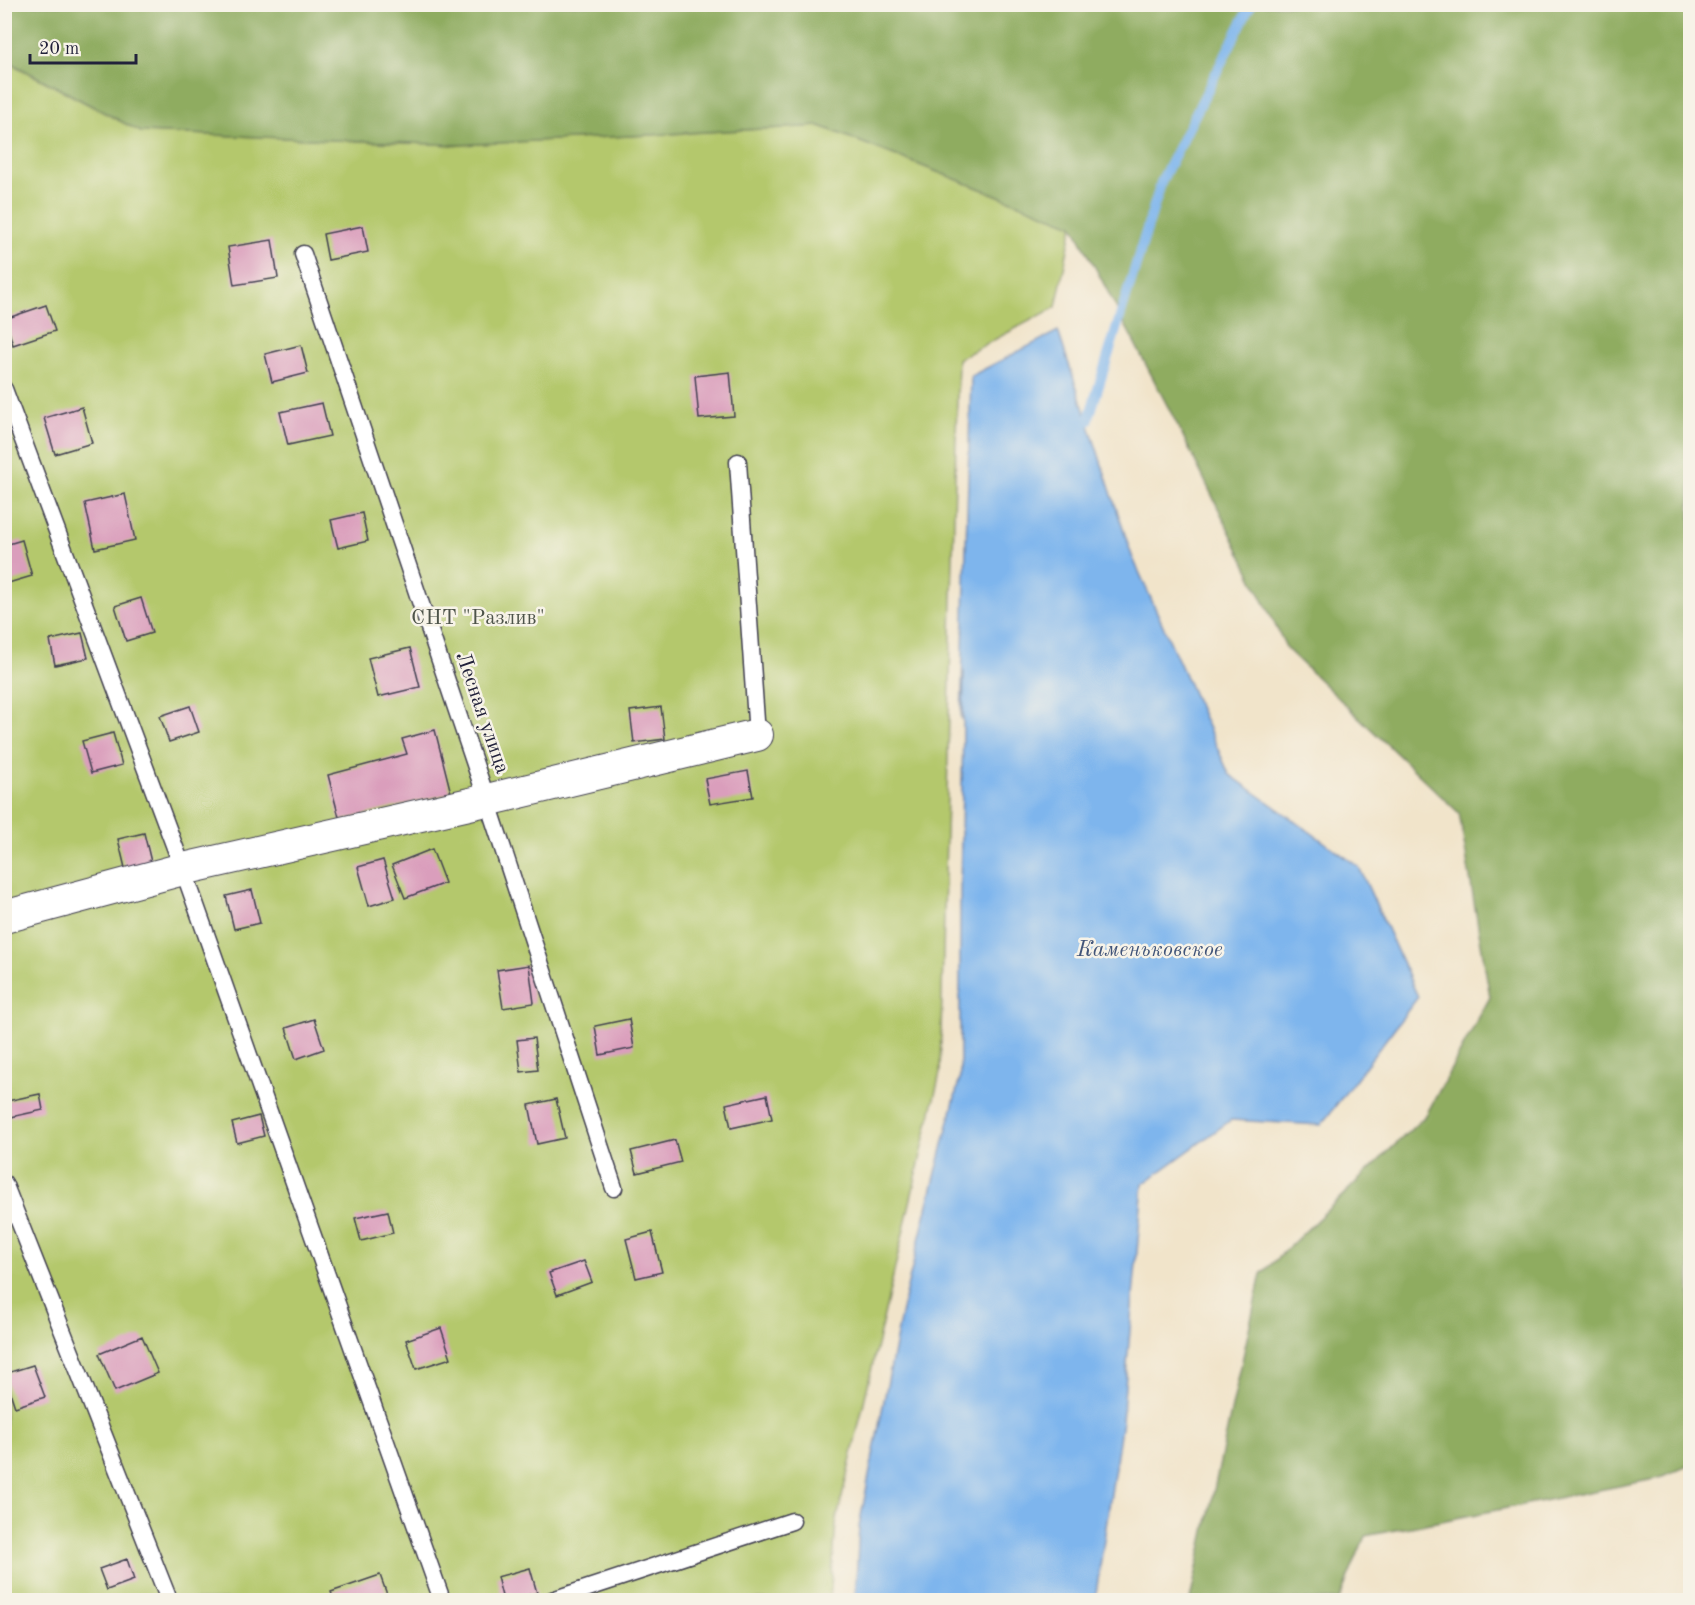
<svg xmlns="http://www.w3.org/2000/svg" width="1695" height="1605" viewBox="0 0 1695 1605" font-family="'Old Standard TT',serif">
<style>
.green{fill:#b4c86c;stroke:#6b7554;stroke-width:1.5}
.forest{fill:#8fac60;stroke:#58674e;stroke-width:1.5}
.water{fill:#7eb5ed;stroke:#506c94;stroke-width:1.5}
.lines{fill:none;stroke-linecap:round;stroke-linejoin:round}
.stream{stroke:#7eb5ed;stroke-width:10}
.building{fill:#da9ebc}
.service-casing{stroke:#413f50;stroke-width:19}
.minor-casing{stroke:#413f50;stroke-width:34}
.service{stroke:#fff;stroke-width:16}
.minor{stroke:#fff;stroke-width:32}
.labels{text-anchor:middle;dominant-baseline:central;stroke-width:5;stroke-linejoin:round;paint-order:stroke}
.park-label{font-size:21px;fill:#4e544a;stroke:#f7f3e8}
.street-label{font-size:21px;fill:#22223b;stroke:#f7f3e8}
.water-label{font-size:22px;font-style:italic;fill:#425579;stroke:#f7f3e8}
</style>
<rect width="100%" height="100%" fill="#f7f3e8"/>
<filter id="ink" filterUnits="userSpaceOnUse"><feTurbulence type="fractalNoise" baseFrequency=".0167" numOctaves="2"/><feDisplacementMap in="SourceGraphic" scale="12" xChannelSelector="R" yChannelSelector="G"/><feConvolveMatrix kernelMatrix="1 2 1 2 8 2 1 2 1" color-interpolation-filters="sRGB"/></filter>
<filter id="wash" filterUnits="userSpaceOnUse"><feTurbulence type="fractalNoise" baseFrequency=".008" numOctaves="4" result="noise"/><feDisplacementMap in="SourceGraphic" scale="24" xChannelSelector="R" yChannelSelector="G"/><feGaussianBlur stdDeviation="1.35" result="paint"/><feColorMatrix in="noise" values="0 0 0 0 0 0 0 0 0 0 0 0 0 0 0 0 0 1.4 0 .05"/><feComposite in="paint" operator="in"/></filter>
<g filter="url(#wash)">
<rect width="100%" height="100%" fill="#f1e4ca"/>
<path class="green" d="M4,60L141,132L458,145L820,126L1073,225L1056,307L958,359L940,1073L836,1523L830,1600H5Z"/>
<path class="forest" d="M4,5H1690V1465L1660,1478L1365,1536L1339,1600H1190L1261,1274L1426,1115L1490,997L1459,813L1287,649L1179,428L1073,225L820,126L458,145L141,132L5,60Z"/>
<path class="water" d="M1058,331L1132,556L1229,774L1359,867L1418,997L1321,1125L1231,1120L1143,1184L1122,1421L1095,1600H855L859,1526L904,1300L960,1077V895L964,671L961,719L971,376Z"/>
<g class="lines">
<path class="stream" d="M1088,421L1162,180L1251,4"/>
</g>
<g id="blocks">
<path class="building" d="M363,226L368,252L328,260L323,234Z
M272,240L278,278L234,285L228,247Z
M46,305L55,331L13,345L5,319Z
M301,345L308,373L272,382L265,354Z
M730,372L734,416L699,419L695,376Z
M322,403L330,436L288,445L280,412Z
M82,407L92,443L55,454L44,418Z
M125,494L135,540L95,549L85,503Z
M362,513L368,541L338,548L331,520Z
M22,540L32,576L5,584V545Z
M141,598L152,633L126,641L115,606Z
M82,633L88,658L55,665L50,640Z
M410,648L420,687L378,697L368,658Z
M190,706L199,732L169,742L160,716Z
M661,707L665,739L634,743L630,711Z
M435,730L451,793L340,821L328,775L407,754L402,739Z
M113,733L122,765L91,773L82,741Z
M748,771L753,797L710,804L705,779Z
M144,833L152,866L126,872L118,839Z
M432,849L445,883L405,898L392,865Z
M383,860L395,898L369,906L358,867Z
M252,890L260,923L234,929L226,896Z
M529,965L534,1003L503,1008L497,970Z
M314,1019L324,1049L296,1059L286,1028Z
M629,1019L634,1048L600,1055L595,1026Z
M534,1038L538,1070L521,1072L517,1040Z
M40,1094L43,1110L11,1117L7,1101Z
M767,1095L772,1119L731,1128L726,1104Z
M556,1099L565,1138L537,1144L529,1105Z
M259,1116L264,1136L237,1143L232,1123Z
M675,1140L681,1162L637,1173L631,1151Z
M388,1211L393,1233L361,1241L355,1218Z
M652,1232L662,1272L636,1278L626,1239Z
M584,1261L592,1282L557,1295L549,1273Z
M441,1328L451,1358L416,1369L406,1340Z
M142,1336L158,1373L115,1391L99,1354Z
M33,1365L45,1397L15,1407L4,1374Z
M127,1559L134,1580L107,1590L99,1569Z
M530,1568L537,1593L503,1600L497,1577Z
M380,1575L389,1600H334L331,1592Z"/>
</g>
</g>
<g filter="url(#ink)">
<use href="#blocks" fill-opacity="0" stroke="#413f50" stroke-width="1.5"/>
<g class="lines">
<defs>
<path id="service" d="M303,254L487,800L614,1188
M4,389L183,869L442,1600
M738,462L757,735
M4,1183L169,1600
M552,1600L792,1521"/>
<path id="minor" d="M4,917L183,869L487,800L757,735"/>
</defs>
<use href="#service" class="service-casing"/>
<use href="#minor" class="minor-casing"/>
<use href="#service" class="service"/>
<use href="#minor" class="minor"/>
</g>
</g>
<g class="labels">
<g class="park-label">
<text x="478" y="618">СНТ "Разлив"</text>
</g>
<g class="street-label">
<text transform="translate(482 713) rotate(71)">Лесная улица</text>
</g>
<g class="water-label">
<text x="1150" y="950">Каменьковское</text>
</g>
</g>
<rect width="1695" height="1605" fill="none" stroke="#f7f3e8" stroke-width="24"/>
<path d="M30 54v9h106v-9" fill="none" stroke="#22223b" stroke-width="3"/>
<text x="39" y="54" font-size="18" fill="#22223b" stroke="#f7f3e8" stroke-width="4.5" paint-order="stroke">20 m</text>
</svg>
